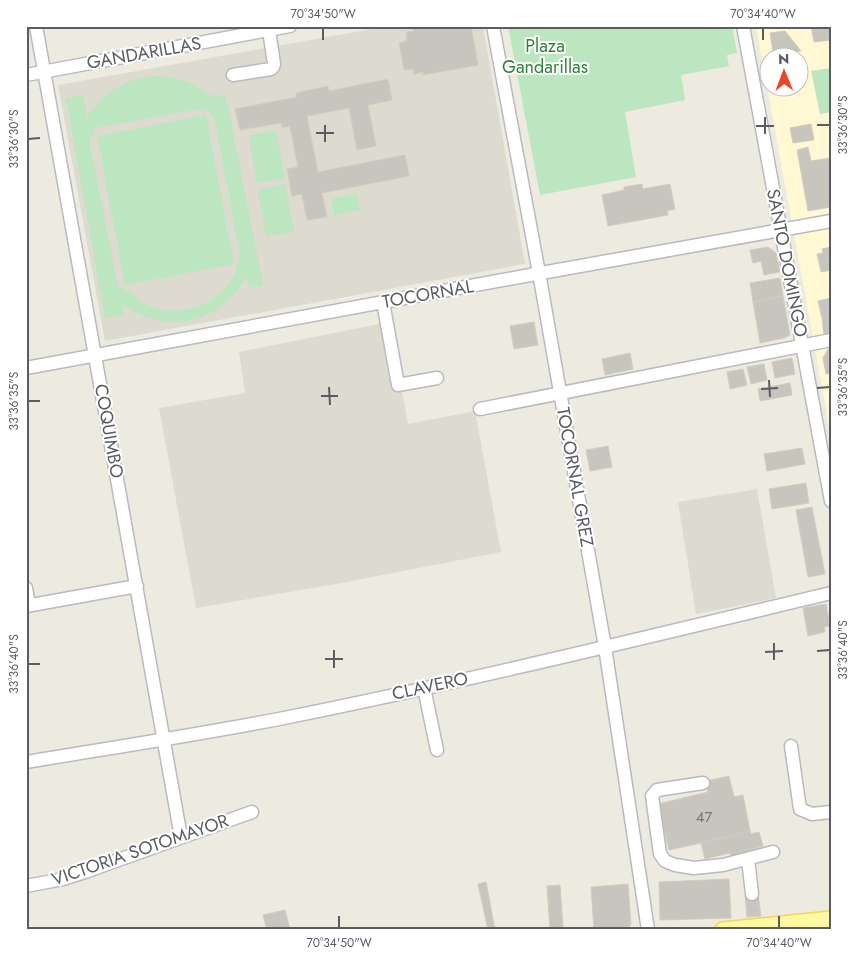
<svg xmlns="http://www.w3.org/2000/svg" width="857" height="956" viewBox="0 0 857 956" font-family="Jost,sans-serif">
<style>
.commercial{fill:#fff8d3;fill-rule:evenodd}
.education{fill:#dddacf}
.green{fill:#bbe6bf;fill-rule:evenodd}
.building{fill:#c7c5bd;stroke:#d1cdbe}
.lines{fill:none;stroke-linecap:round;stroke-linejoin:round}
.minor-tunnel{stroke:#c8c7c0;stroke-width:12;stroke-dasharray:12 6;stroke-linecap:butt}
.minor-casing{stroke:#b8bac0;stroke-width:15}
.major-casing{stroke:#f5d551;stroke-width:18}
.minor{stroke:#fff;stroke-width:12}
.major{stroke:#fff8a3;stroke-width:15}
.ticks{fill:none;stroke:#595c62;stroke-width:2}
.labels{text-anchor:middle;dominant-baseline:central;stroke-width:4;stroke-linejoin:round;paint-order:stroke}
.number-label{font-size:15px;fill:#747679}
.park-label{font-size:18px;fill:#30813c;stroke:#fff}
.street-label{font-size:18px;fill:#595c62;stroke:#fff}
.neatline{fill:none;stroke:#595c62;stroke-width:2}
.ticks-label{font-size:12px;text-anchor:middle;fill:#595c62}
</style>
<rect width="100%" height="100%" fill="#edebe0"/>
<path class="commercial" d="M756,26H831V437ZM770,58H800V88H770Z"/>
<path class="education" d="M389,26H483L525,264L105,341L58,85Z
M389,322L408,424L475,411L501,552L331,585L196,608L159,408L245,393L239,352Z
M757,489L776,598L696,614L678,502Z"/>
<path class="green" d="M508,26H732L737,53L727,55L729,66L681,75L685,100L625,112L636,177L540,195Z
M831,68V112L820,114L811,71Z
M154,76C177,76 194,83 212,96L226,95L263,285L249,288L247,276C218,325 169,336 122,304L124,315L105,318L66,98L83,95L87,117C104,92 124,79 154,76ZM204,108L212,115L215,121L240,254C237,286 208,310 176,311C163,311 150,307 139,301L137,296L118,286L90,143L95,128Z
M206,115L234,264L125,285L97,136Z
M276,131L285,178L257,183L249,135Z
M285,184L294,232L266,236L258,189Z
M357,194L360,210L334,215L331,199Z"/>
<path class="building" d="M413,26H471L478,65L423,75V72L414,74L413,69L404,70L399,43L407,41L406,32L414,31Z
M811,26H829L831,40L814,42Z
M785,31L801,51L793,52L794,58H774L770,33Z
M388,79L392,100L368,105L376,146L357,150L349,108L307,116L318,172L405,155L409,176L322,193L327,217L307,220L302,194L292,196L287,169L298,167L290,126L282,128L281,123L240,130L235,109L297,97L296,93L328,86L329,91Z
M811,124L814,140L793,143L790,128Z
M808,147L811,161L831,158V207L808,211L797,150Z
M642,184L643,189L670,184L675,209L667,211L668,215L608,226L602,195L624,190V187Z
M768,247L776,253L780,272L764,275L761,261L753,263L750,250Z
M831,247V270L821,272L817,254L823,253L822,249Z
M780,278L783,296L753,302L750,283Z
M783,296L790,335L784,338L760,343L753,302Z
M831,298V316L822,318L818,301Z
M831,316V336H827L824,335L822,318Z
M534,322L538,345L514,349L510,326Z
M828,349H831V373L826,374L823,358Z
M630,353L633,369L605,375L602,359Z
M792,358L795,374L775,378L772,362Z
M764,364L767,380L751,384L747,367Z
M743,369L747,385L730,389L727,372Z
M790,383L792,395L760,401L758,389Z
M608,446L612,467L590,471L586,450Z
M802,448L805,464L767,471L764,454Z
M806,483L809,503L772,509L769,489Z
M812,507L825,574L808,577L796,510Z
M826,604L830,626L824,627L825,632L808,636L803,608Z
M729,776L734,797L743,795L750,831L701,843L669,850L658,804L708,792L706,781Z
M750,831L751,834L759,832L763,846L738,853V856L731,858L730,853L705,859L701,843Z
M729,879L731,918L660,920L659,882Z
M486,882L495,930H488L478,884Z
M628,884L631,924L629,927L594,930L591,887Z
M560,885L563,928L550,929L547,886Z
M758,893L761,916L747,917L745,895Z
M285,910L290,930H267L263,915Z"/>
<g class="lines">
<path class="minor-tunnel" d="M752,894L754,916"/>
<defs>
<path id="minor" d="M36,26L181,837
M493,26L539,273L605,647L648,930
M743,26L831,501
M26,75L290,26
M233,75L271,69L273,67L274,64L269,30
M383,302L398,385L437,378
M26,368L530,275L831,221
M480,409L831,340
M26,588L29,605
M26,606L137,586
M424,688L437,750
M791,746L800,809L812,814L831,812
M26,762C110,748 195,735 279,719C464,682 647,637 831,593
M703,783L657,790L652,796L660,854L665,861L675,865L694,868L723,865L773,852
M748,859L752,894
M26,886L63,879L85,872L252,812"/>
<path id="major" d="M723,930L831,919"/>
</defs>
<use href="#minor" class="minor-casing"/>
<use href="#major" class="major-casing"/>
<use href="#minor" class="minor"/>
<use href="#major" class="major"/>
</g>
<path class="ticks" d="M323,28V40M763,28V40M765,117V134M325,125V142M817,125H830M756,126H774M316,133H334M28,139L40,138M769,380L770,397M329,387L330,405M817,388L830,387M761,389L778,388M321,396H338M28,401H40M774,643V660M334,650V668M817,651L830,650M765,652L783,651M325,659H343M28,664H40M339,916V928M779,916V928"/>
<g class="labels">
<g class="number-label">
<text x="704" y="817">47</text>
</g>
<g class="park-label">
<text x="545" y="46">Plaza<tspan x="545" dy="21">Gandarillas</tspan></text>
</g>
<g class="street-label">
<text transform="translate(144 53) rotate(-10)">GANDARILLAS</text>
<text transform="translate(787 263) rotate(79)">SANTO DOMINGO</text>
<text transform="translate(428 294) rotate(-10)">TOCORNAL</text>
<text transform="translate(109 431) rotate(80)">COQUIMBO</text>
<text transform="translate(575 477) rotate(80)">TOCORNAL GREZ</text>
<text transform="translate(430 686) rotate(-12)">CLAVERO</text>
<text transform="translate(140 850) rotate(-19)">VICTORIA SOTOMAYOR</text>
</g>
</g>
<rect width="857" height="956" fill="none" stroke="#ffffff" stroke-width="55"/>
<g transform="translate(784 72) rotate(359)"><circle r="24" fill="#ffffff" stroke="#bdbec0"/>
<path d="M0-4L9 19L0 12L-9 19Z" fill="#ee4625"/>
<text y="-8" font-size="14" font-weight="bold" text-anchor="middle" fill="#595c62">N</text>
</g>
<rect x="28" y="28" width="802" height="900" class="neatline"/>
<g class="ticks-label">
<text x="323" y="18">70°34'50"W</text>
<text x="763" y="18">70°34'40"W</text>
<text transform="translate(843 125) rotate(-90)" y="4">33°36'30"S</text>
<text transform="translate(14 139) rotate(-90)" y="4">33°36'30"S</text>
<text transform="translate(843 387) rotate(-90)" y="4">33°36'35"S</text>
<text transform="translate(14 401) rotate(-90)" y="4">33°36'35"S</text>
<text transform="translate(843 650) rotate(-90)" y="4">33°36'40"S</text>
<text transform="translate(14 664) rotate(-90)" y="4">33°36'40"S</text>
<text x="339" y="947">70°34'50"W</text>
<text x="779" y="947">70°34'40"W</text>
</g>
</svg>
